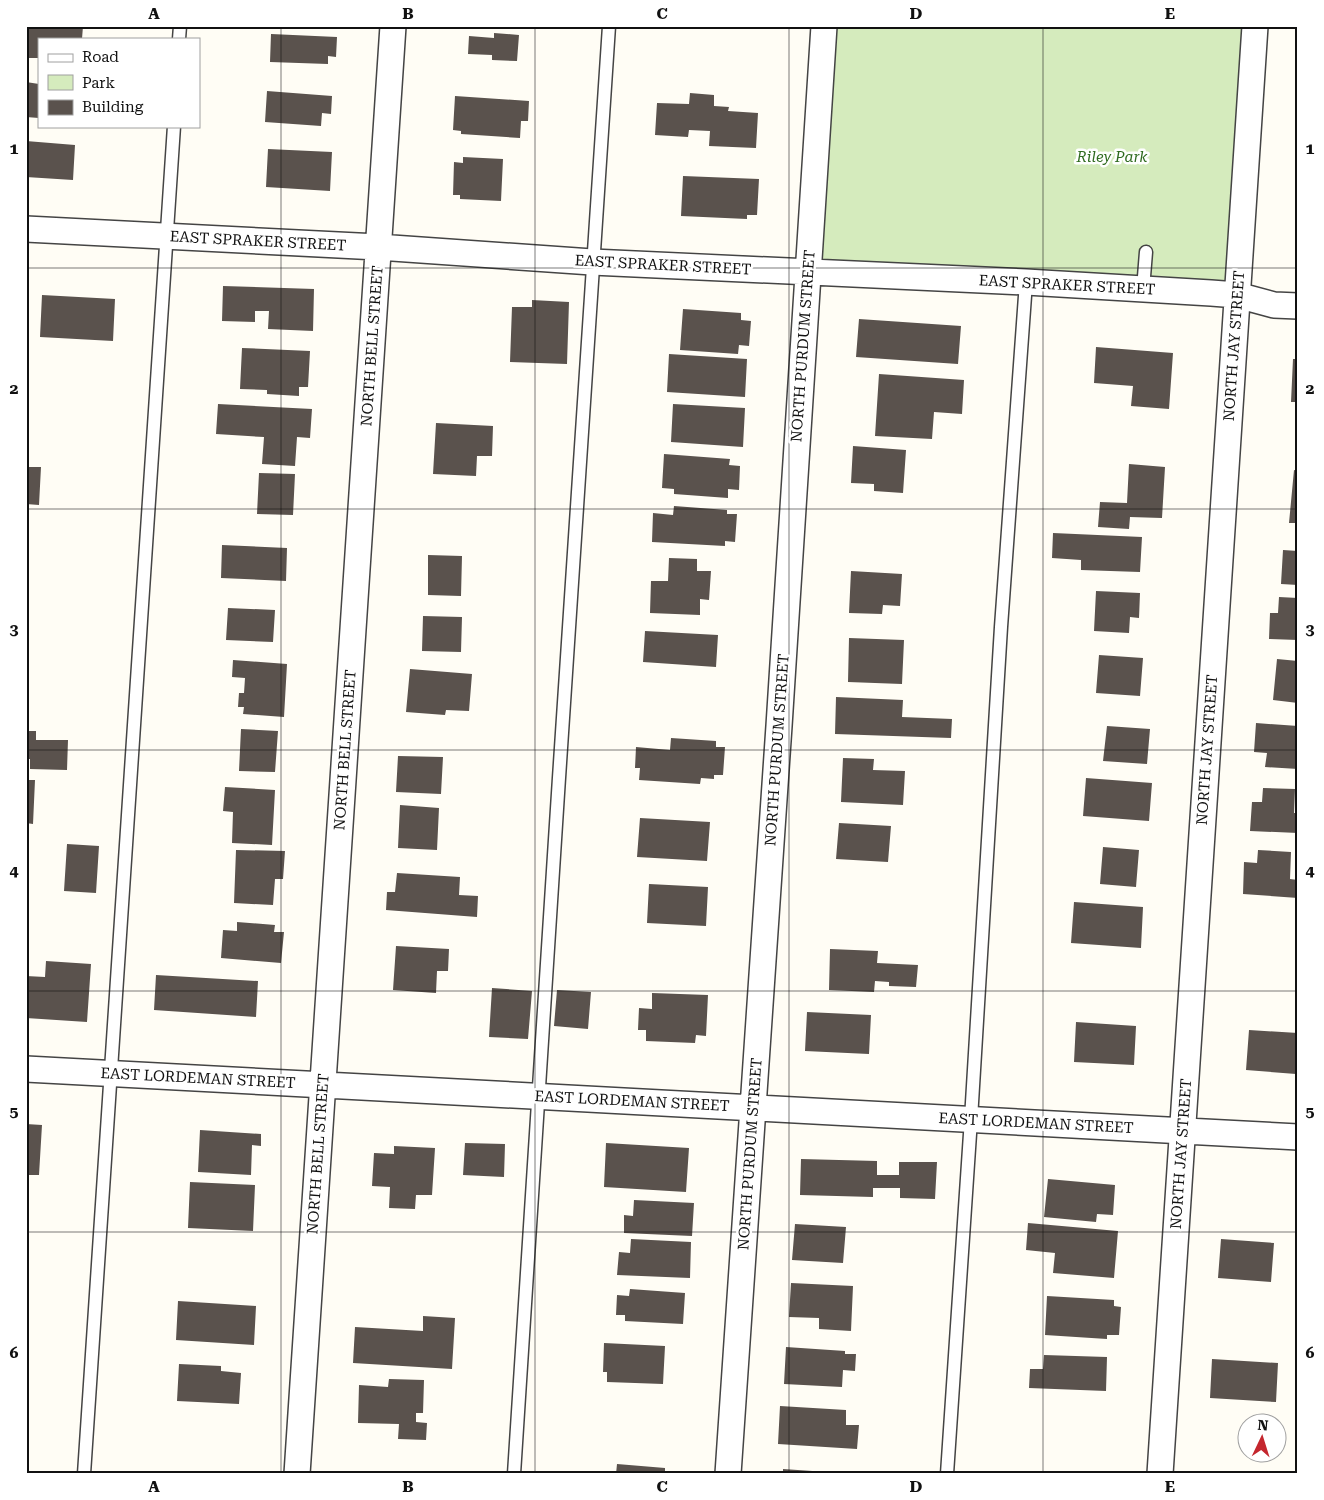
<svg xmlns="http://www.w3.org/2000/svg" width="1324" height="1500" viewBox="0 0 1324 1500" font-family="'Roboto Serif',serif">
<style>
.green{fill:#d5ebbd}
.building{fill:#5a524d}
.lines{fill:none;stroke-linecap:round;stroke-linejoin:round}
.lane-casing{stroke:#444;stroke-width:15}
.street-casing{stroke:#444;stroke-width:28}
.lane{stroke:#fff;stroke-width:12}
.street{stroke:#fff;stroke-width:25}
.grid{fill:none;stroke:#111;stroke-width:1;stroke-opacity:0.55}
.labels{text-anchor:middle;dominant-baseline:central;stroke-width:5;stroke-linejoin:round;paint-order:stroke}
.park-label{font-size:15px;font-style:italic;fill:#2f6b1f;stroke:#fff}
.street-label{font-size:15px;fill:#111;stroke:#fff}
.neatline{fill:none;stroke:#111;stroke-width:2}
.grid-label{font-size:16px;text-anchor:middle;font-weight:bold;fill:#111}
</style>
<rect width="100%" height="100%" fill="#fffdf5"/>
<path class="green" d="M824,26H1255L1237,295L808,271Z"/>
<path class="building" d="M26,26H83L82,39H39V58H26Z
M494,33L519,35L517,61L492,60V55L468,54L469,36L494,38Z
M271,34L337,37L336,57L328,56V64L270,62Z
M26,82L39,84V118L26,117Z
M267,91L332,96L331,114L322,113L321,126L265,122Z
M690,93L714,95V106L729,107L728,111L758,113L756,148L709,146L710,131L689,130L688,137L655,135L657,103L689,104Z
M455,96L529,101L528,121H521L520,138L461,134V131L453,130Z
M26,141L75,145L73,180L26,177Z
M268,149L332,152L330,191L266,187Z
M463,157L503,159L501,201L460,199V195H453L454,162L463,163Z
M683,176L759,179L757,215H747V219L681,216Z
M1296,214H1298V254H1295Z
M223,286L314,289L313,331L268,329L269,311H255V322L222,321Z
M42,295L115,299L113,341L40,337Z
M532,300L569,302L567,364L510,362L512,307H532Z
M683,309L741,313V320L751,321L749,346L739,345L738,354L680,350Z
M859,319L961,326L958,364L856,357Z
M1096,347L1173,353L1169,409L1131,406L1133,386L1094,383Z
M242,348L310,351L308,387H299V396L267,394V390L240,389Z
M669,354L747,359L745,397L667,392Z
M1293,359H1298V402H1291Z
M879,374L964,380L962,414L934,412L932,439L875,436Z
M218,404L312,409L310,438L297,437L295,466L262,464L264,437L216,434Z
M673,404L745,408L743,447L671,442Z
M436,423L493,426L492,456H477L476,476L433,474Z
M853,446L906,450L903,493L874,491V484L851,483Z
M664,454L730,459L729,465L740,466L739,490L728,489V498L674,494V489L662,488Z
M1129,464L1165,467L1162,518L1130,517L1129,529L1098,527L1100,502L1127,503Z
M26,467H41L39,505L26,504Z
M1294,470L1298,471V523H1289Z
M259,473L295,474L293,515L257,514Z
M674,506L727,510V514H737L735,542L725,541V546L652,542L653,513L673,515Z
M1053,533L1142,537L1140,572L1081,570V560L1052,558Z
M222,545L287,548L286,581L221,578Z
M1283,550L1298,551V585L1281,584Z
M428,555L462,556L461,596L428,595Z
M669,558L697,559V571H711L709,600L700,599V615L650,613L651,581H668Z
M851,571L902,574L900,606L883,605L882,614L849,613Z
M1096,591L1140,593L1139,618L1130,617L1129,633L1094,631Z
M1279,597L1298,598V640L1269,639L1270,613H1278Z
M228,608L275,610L273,642L226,640Z
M423,616L462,617L461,652L422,651Z
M645,631L718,635L716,667L643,662Z
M849,638L904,640L902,684L848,682Z
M1099,655L1143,658L1140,696L1096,693Z
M1277,659L1298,661V703L1273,700Z
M233,660L287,664L284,717L243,714L244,707H238L239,693H244L245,678L232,677Z
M410,669L472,674L469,711L446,710L445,715L406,712Z
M836,697L903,700L902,717L952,719L951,738L835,734Z
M1256,723L1298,726V769L1265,767L1267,753L1254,752Z
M1107,726L1150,729L1147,764L1103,761Z
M241,729L278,731L275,772L239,771Z
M26,731H36V740H68L67,770L30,769V759H26Z
M671,738L716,741V747H725L723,775H714V779L701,778L700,784L639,780L640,768H635L636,747L670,750Z
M398,756L443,757L441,794L396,792Z
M843,758L874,759L873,770L905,771L903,805L841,802Z
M1086,778L1152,783L1149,821L1083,816Z
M26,780H35L33,824L26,823Z
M225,787L275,790L272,845L232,843L233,812L223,811Z
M1263,788L1295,789L1294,813H1298V833L1250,831L1252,802H1262Z
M400,805L439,808L437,850L398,848Z
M640,818L710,822L707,861L637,857Z
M839,823L891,826L888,862L836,859Z
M67,844L99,846L96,893L64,891Z
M1103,847L1139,850L1136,887L1100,884Z
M236,850L285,851L283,879H275L273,905L234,903Z
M1258,850L1291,852L1290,879L1298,880V898L1243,894L1244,862L1257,863Z
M397,873L460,877L459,895L478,896L477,917L386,910L387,892H395Z
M649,884L708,887L706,926L647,923Z
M1074,902L1143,907L1141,948L1071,943Z
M237,922L275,925L274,932H284L281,963L221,958L223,930L237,931Z
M396,946L449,949L448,971H437L436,993L393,990Z
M830,949L878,951L877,963L918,965L916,987L889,986V982L875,981L874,992L829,990Z
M46,961L91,964L87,1022L26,1018V976L45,977Z
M156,975L258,981L256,1017L154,1010Z
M492,988L532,991L528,1039L489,1037Z
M557,990L591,992L588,1029L554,1026Z
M652,993L708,995L706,1036L696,1035L695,1043L646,1041V1030H638L639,1008L652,1009Z
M807,1012L871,1015L869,1054L805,1051Z
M1076,1022L1136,1026L1134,1065L1074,1062Z
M1249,1030L1298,1033L1296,1074L1246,1070Z
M26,1124L42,1125L39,1175H26Z
M200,1130L261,1134V1146L252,1145L251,1175L198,1172Z
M465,1143L505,1144L504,1177L463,1175Z
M606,1143L689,1148L686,1192L604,1187Z
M394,1146L435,1148L432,1195H416L415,1209L389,1208L390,1187L372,1186L374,1153L394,1154Z
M801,1159L877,1161V1175H899V1162H937L935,1199L900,1198V1188H873V1197L800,1195Z
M1048,1179L1115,1185L1113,1215L1097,1214L1096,1222L1044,1217Z
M190,1182L255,1185L253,1231L188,1228Z
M634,1200L694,1203L692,1236L624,1233V1215L633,1216Z
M1028,1223L1118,1231L1114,1278L1053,1273L1055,1253L1026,1250Z
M795,1224L846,1227L843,1263L792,1260Z
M631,1239L691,1242L690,1278L617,1275L619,1252L630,1253Z
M1221,1239L1274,1243L1271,1282L1218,1278Z
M791,1283L853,1286L851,1331L819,1329V1318L789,1317Z
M630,1289L685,1293L683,1324L625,1321V1315H616L617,1295L629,1296Z
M1047,1296L1114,1300V1306L1121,1307L1119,1335H1107V1339L1045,1335Z
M178,1301L256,1306L254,1345L176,1340Z
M423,1316L455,1318L452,1369L353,1363L355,1327L423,1331Z
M604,1343L665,1346L663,1384L607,1382V1372H603Z
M786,1347L845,1351V1354H856L855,1371L843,1370L842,1387L784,1384Z
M1044,1355L1107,1357L1106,1391L1029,1388L1030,1369H1043Z
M1212,1359L1278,1363L1276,1402L1210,1398Z
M179,1364L221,1366V1371L241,1373L239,1404L177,1401Z
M389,1379L424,1380L423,1413H416V1422L427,1423L426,1440L398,1439L399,1424L358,1423L359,1385L388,1387Z
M780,1406L846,1410V1425H859L857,1449L778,1444Z
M617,1464L665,1468V1474H616Z
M783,1469L827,1472V1474H783Z"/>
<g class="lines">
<defs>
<path id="lane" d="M179,39L180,26
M1143,289L1146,252
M84,1474L174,126
M514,1474C547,991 574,509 609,26
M947,1474L971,1119L1001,627L1026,282"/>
<path id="street" d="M26,229L378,247L592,262L1026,282L1211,293L1237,295L1274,305L1298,306
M26,1069L1298,1137
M297,1474L393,26
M728,1474L779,726L824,26
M1160,1474L1255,26"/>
</defs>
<use href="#lane" class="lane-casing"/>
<use href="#street" class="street-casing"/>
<use href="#lane" class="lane"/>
<use href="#street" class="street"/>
</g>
<path class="grid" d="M281,26V1474M535,26V1474M789,26V1474M1043,26V1474M26,268H1298M26,509H1298M26,750H1298M26,991H1298M26,1232H1298"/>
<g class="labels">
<g class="park-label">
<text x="1112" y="157">Riley Park</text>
</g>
<g class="street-label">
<text transform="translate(258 241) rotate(3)">EAST SPRAKER STREET</text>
<text transform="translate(663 265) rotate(3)">EAST SPRAKER STREET</text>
<text transform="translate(1067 285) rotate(3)">EAST SPRAKER STREET</text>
<text transform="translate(372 346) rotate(-86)">NORTH BELL STREET</text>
<text transform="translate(803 346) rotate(-86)">NORTH PURDUM STREET</text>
<text transform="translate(1234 346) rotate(-86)">NORTH JAY STREET</text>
<text transform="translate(345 750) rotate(-86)">NORTH BELL STREET</text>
<text transform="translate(777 750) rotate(-86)">NORTH PURDUM STREET</text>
<text transform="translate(1207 750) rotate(-86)">NORTH JAY STREET</text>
<text transform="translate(198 1078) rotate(3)">EAST LORDEMAN STREET</text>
<text transform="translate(632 1101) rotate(3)">EAST LORDEMAN STREET</text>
<text transform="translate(1036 1123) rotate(3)">EAST LORDEMAN STREET</text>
<text transform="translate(318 1154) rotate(-86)">NORTH BELL STREET</text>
<text transform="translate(750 1154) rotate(-86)">NORTH PURDUM STREET</text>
<text transform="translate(1181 1154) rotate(-86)">NORTH JAY STREET</text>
</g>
</g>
<rect width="1324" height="1500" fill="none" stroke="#ffffff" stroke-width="55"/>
<rect x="38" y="38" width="162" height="90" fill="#ffffff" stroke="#a0a0a0"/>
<rect x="48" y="54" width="25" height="8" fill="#ffffff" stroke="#a0a0a0"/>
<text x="82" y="62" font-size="15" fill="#111111">Road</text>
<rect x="48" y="75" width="25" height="15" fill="#d5ebbd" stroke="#a0a0a0"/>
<text x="82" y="88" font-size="15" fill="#111111">Park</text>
<rect x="48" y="100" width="25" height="15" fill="#5a524d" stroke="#a0a0a0"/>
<text x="82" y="112" font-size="15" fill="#111111">Building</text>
<g transform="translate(1262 1438) rotate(4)"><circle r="24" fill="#ffffff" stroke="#a0a0a0"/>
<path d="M0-4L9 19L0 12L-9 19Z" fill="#c4262e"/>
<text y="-8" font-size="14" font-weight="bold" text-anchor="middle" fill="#111111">N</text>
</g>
<rect x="28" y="28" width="1268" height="1444" class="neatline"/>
<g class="grid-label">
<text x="154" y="19">A</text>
<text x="408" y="19">B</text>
<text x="662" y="19">C</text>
<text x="916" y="19">D</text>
<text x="1170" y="19">E</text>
<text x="14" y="154">1</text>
<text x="1310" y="154">1</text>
<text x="14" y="394">2</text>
<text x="1310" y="394">2</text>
<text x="14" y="635">3</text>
<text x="1310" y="635">3</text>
<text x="14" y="876">4</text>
<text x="1310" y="876">4</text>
<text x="14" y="1117">5</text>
<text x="1310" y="1117">5</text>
<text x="14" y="1358">6</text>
<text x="1310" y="1358">6</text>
<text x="154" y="1492">A</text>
<text x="408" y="1492">B</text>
<text x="662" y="1492">C</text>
<text x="916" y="1492">D</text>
<text x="1170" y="1492">E</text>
</g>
</svg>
